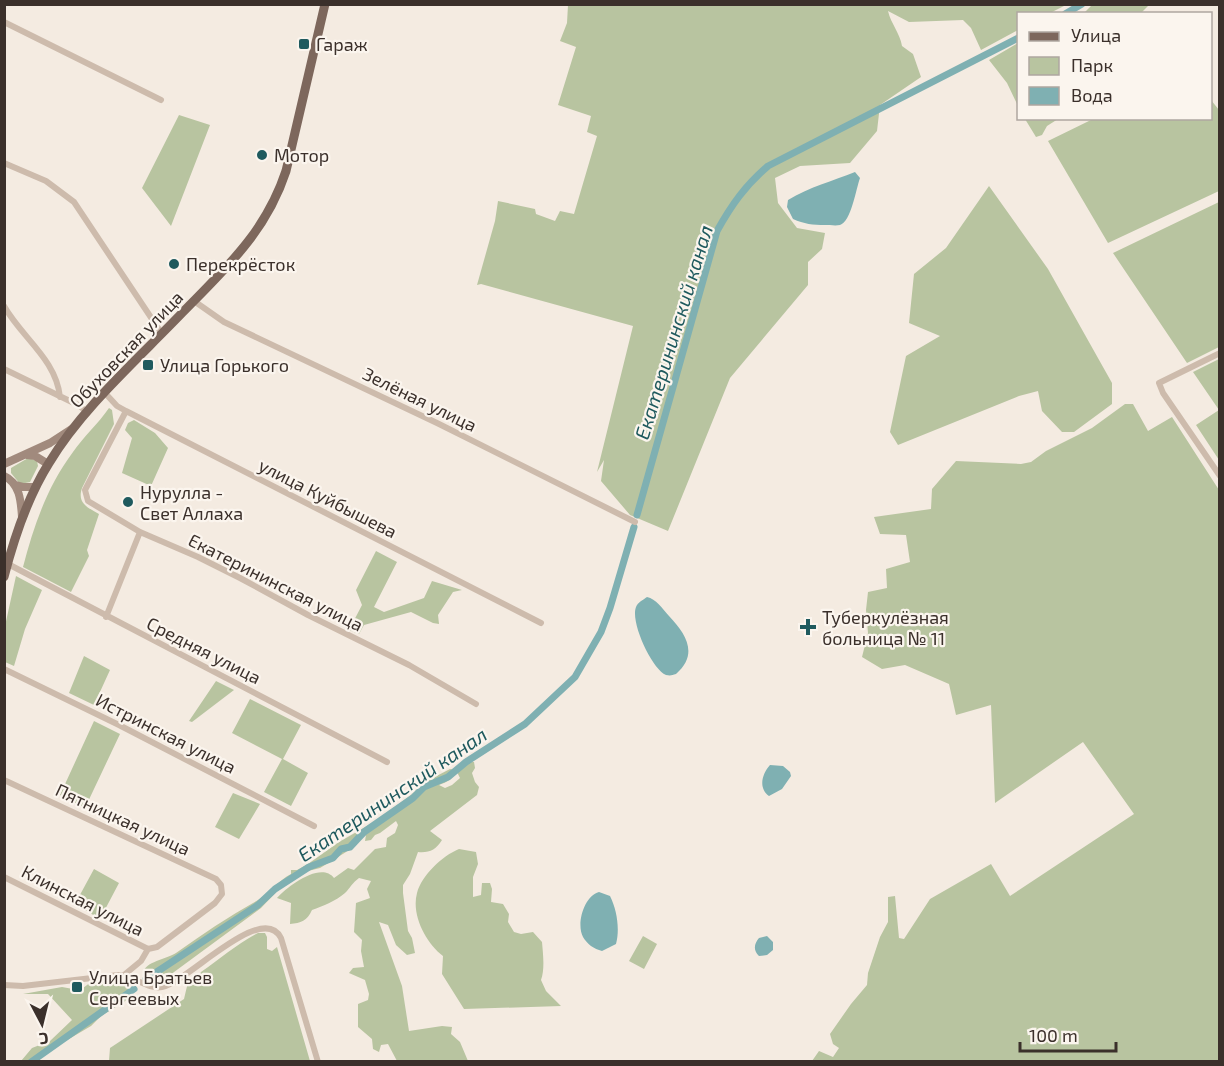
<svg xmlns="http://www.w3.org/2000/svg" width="1224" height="1066" viewBox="0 0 1224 1066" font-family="'Exo 2',sans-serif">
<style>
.green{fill:#b8c4a0}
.water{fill:#7fb0b2}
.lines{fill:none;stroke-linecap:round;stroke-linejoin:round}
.canal{stroke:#7fb0b2;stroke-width:7}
.street{stroke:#cdbbac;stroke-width:6}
.secondary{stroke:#a18a7d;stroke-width:8}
.primary{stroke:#7d675c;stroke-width:9}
.poi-dot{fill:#1f5a5e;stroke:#fbf5ee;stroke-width:2}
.labels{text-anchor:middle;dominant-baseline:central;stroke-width:4.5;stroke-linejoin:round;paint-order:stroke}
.poi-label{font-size:18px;fill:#3b302b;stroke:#fbf5ee;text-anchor:start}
.street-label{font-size:18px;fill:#3b302b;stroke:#fbf5ee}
.water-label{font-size:20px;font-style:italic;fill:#1f5a5e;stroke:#fbf5ee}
</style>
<rect width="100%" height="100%" fill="#f4ebe1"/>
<path class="green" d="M568,5H1066L1050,13L1018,14V30L981,50L971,28L963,20L909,22L888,11C891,24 900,33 902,46L913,54L921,77L880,105L877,131L850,163L800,166L775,178L778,203L797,228L825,233L822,249L808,262V285L730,378L668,531L630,515L601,481L604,460L597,472L633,326L481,284L477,285L495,221L498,201L535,209L536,214L555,221L560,211L574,214L597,136L587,132L591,116L558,105L576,47L560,41L567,23Z
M1092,5V4L1149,5L1141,13H1084Z
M1018,43V106L1007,83L989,60Z
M1211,100L1219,110V191L1108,243L1048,141L1093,119L1210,118Z
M179,115L210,125L171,226L142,188Z
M1025,119H1058L1047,126L1042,135L1036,137Z
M989,186L1048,269L1112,383V404L1074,432H1062L1042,411L1038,391L1019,396L898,445L890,432L906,356L940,336L909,323L914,274L946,248Z
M1219,202V347L1187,363L1113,253Z
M1219,359V460L1196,425L1219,410L1193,372Z
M1125,404H1133L1148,431L1172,417L1219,490V1061H812L819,1051L833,1057L839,1048L833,1044L830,1034L851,1004L867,985L868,973L880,937L888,922V897L895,896L899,938L904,939L930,899L991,864L1010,896L1134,814L1083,742L995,803L991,705L956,715L949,684L905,665L882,669L862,657L868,633L866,610L868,592L887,588L886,569L910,562L906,535L880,534L874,517L931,509L932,489L956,461L1021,464L1031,462L1046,451L1092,428Z
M109,408L112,410L114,424L82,488C77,503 87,507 99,514L87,550L89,556L71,592L23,567C34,525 47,487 73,452C84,436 98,424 109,408Z
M134,420L155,433L168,448L151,486L122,473L132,438L125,430L128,423Z
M28,458L37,461L38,466L30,482L20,484L11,473V468Z
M376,551L397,562L374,607L384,612L424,598L432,581L462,590L453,592L438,615L439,624L433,623L411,612L364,625L359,634L349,630L362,605L356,590Z
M16,576L42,590L25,629L14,666L5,662V626Z
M84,656L110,670L94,705L69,693Z
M216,681L234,690L192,722L189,721Z
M250,699L301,725L283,759L308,773L291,806L264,792L282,759L232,733Z
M94,721L120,734L85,808L60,795Z
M469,762H474L475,768L472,773L475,782L479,787L477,795L430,831L442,840C436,850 429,853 418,852L410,874L403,885V893L408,931L412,938L415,953L407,955L396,945L388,925L379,922L402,986L409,1031L442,1026L452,1027L451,1034L460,1042L468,1061H397L388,1044L381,1045L379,1052L373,1049L372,1039L358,1027V1004L368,1000L369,994L365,980L349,973L353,968L364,967L361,951L362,940L354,932L356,903L370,898L367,889L371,881L359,878C352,883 350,888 345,893C336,901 323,906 312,910C307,921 301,923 290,924L291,903L277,898C288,886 321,861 334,878L348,868L354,870L375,849L386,847L387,838L395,833L398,825L396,821L380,833L375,835L371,840L365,841L366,835L346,852L330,862L320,868L308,871L283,885L261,908L170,975L154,980L146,979C135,963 166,960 176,953C202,934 230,916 258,900C271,892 279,880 291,874V870H297L308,864L339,842L374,822L411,795L425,782L450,769L455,770C454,779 447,782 439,785L445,788L452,785L460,778L457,772Z
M233,793L260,804L239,839L215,827Z
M459,849L476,852L478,864L473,877V897L481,895L482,883H490L492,889L491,902L503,904L509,914L508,922L514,932L521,934L533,932L542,942C543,954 545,969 541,980L546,991L561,1006L464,1009L442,974L443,956C426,943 411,915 417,893C422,875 442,856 459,849Z
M94,869L119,883L100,919L75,904Z
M258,933H265L267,937V949L272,951L277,947L310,1061H109L110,1048L184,999L188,982L198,977L201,972C220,959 237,944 258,933Z
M643,936L657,944L644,969L629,961Z
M102,981H121L124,983V986L132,988L135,991L124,1002L101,1016L91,1026L52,1049L37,1061H21L32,1048L50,1041L72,1020L48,994H23L62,987L73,989L83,988L91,982Z"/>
<path class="water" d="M855,172L860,178C856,189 851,222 840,225C836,226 829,225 825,225C813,225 804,224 793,219L787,207L788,200C809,187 833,181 855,172Z
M647,597C656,599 662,608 669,616C686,634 699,654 676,674C672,675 671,676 666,675C652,669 630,622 636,607C638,602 643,600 647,597Z
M770,765L783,766L790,772L791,776L782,789L769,796C758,788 762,774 770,765Z
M599,892L610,896C617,910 620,929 616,944L602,951C594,949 587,944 583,937C576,924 584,896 599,892Z
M767,936L773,942V950L767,955L759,956C753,950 754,944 759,938Z"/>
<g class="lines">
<path class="canal" d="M1065,14L1082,4
M637,515L717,231C732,204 745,186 768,166L1018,38
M146,979L258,905L275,889L309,867L333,858L341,849L350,847L364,832L413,798L424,787L448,777L466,762L525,724L575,677L601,632L610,608L634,527
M31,1062L134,989"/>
<path class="street" d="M4,22L161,100
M4,163L46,181L74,202L162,334
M194,301L224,322L437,423L635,522
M4,306C22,338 56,359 60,397
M1220,353L1159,383L1163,393L1220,476
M4,369L78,405L87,412
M105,393L117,406L126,411L541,623
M126,411L85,490L88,501L140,532L198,557L240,578L308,615L409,665L476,704
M8,564L387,762
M106,617L140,532
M4,669L119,725L314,826
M4,780L216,879L221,885L222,894L215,903L157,947L148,949L141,961L124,975
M4,877L148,949
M4,985L23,986L118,975C134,975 147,990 162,987C188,982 262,901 281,938L318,1062"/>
<path class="secondary" d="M27,455L35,456L48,464
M4,464L50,443L73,428
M4,476C20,483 21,502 22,517
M15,485L23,487H35"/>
<path class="primary" d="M4,577C14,538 27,498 49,463C82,408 138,359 182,313C226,268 266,232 286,171L325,4"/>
</g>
<g class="poi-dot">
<rect x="298" y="38" width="12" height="12" rx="3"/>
<circle cx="262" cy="155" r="6"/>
<circle cx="174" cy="264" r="6"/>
<rect x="142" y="359" width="12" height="12" rx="3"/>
<circle cx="128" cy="502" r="6"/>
<path d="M805 618h6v6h6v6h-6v6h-6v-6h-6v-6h6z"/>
<rect x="71" y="981" width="12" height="12" rx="3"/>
</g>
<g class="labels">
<g class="poi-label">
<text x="316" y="44">Гараж</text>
<text x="274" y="155">Мотор</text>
<text x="186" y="264">Перекрёсток</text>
<text x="160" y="365">Улица Горького</text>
<text x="140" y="492">Нурулла -<tspan x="140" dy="21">Свет Аллаха</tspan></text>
<text x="822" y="617">Туберкулёзная<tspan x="822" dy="21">больница № 11</tspan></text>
<text x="89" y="977">Улица Братьев<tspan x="89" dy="21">Сергеевых</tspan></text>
</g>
<g class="street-label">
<text transform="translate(126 349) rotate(-46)">Обуховская улица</text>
<text transform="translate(420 399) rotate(26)">Зелёная улица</text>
<text transform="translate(328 498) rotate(27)">улица Куйбышева</text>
<text transform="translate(276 582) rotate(27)">Екатерининская улица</text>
<text transform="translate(204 650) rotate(27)">Средняя улица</text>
<text transform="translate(166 733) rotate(27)">Истринская улица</text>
<text transform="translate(123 819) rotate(25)">Пятницкая улица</text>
<text transform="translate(83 900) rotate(27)">Клинская улица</text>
</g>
<g class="water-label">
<text transform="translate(673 332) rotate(-73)">Екатерининский канал</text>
<text transform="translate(392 794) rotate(-34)">Екатерининский канал</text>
</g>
</g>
<rect width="1224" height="1066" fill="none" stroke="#3b302b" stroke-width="12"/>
<rect x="1017" y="12" width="195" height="108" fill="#fbf5ee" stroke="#aea6a0" stroke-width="1.5"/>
<rect x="1029" y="32" width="30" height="9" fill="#7d675c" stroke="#aea6a0" stroke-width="1.5"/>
<text x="1071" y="42" font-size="18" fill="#3b302b">Улица</text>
<rect x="1029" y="57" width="30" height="18" fill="#b8c4a0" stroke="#aea6a0" stroke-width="1.5"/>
<text x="1071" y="72" font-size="18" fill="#3b302b">Парк</text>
<rect x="1029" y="87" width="30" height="18" fill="#7fb0b2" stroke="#aea6a0" stroke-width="1.5"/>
<text x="1071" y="102" font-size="18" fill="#3b302b">Вода</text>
<g transform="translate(42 1024) rotate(173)" stroke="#fbf5ee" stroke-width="4.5" paint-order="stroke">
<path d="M0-4.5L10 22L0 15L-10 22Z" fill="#3b302b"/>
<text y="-9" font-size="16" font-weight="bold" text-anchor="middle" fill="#3b302b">С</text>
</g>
<path d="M1020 1042v9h96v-9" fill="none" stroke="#3b302b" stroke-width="3"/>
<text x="1029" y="1042" font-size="18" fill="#3b302b" stroke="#fbf5ee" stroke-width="4.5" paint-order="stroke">100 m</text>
</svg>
